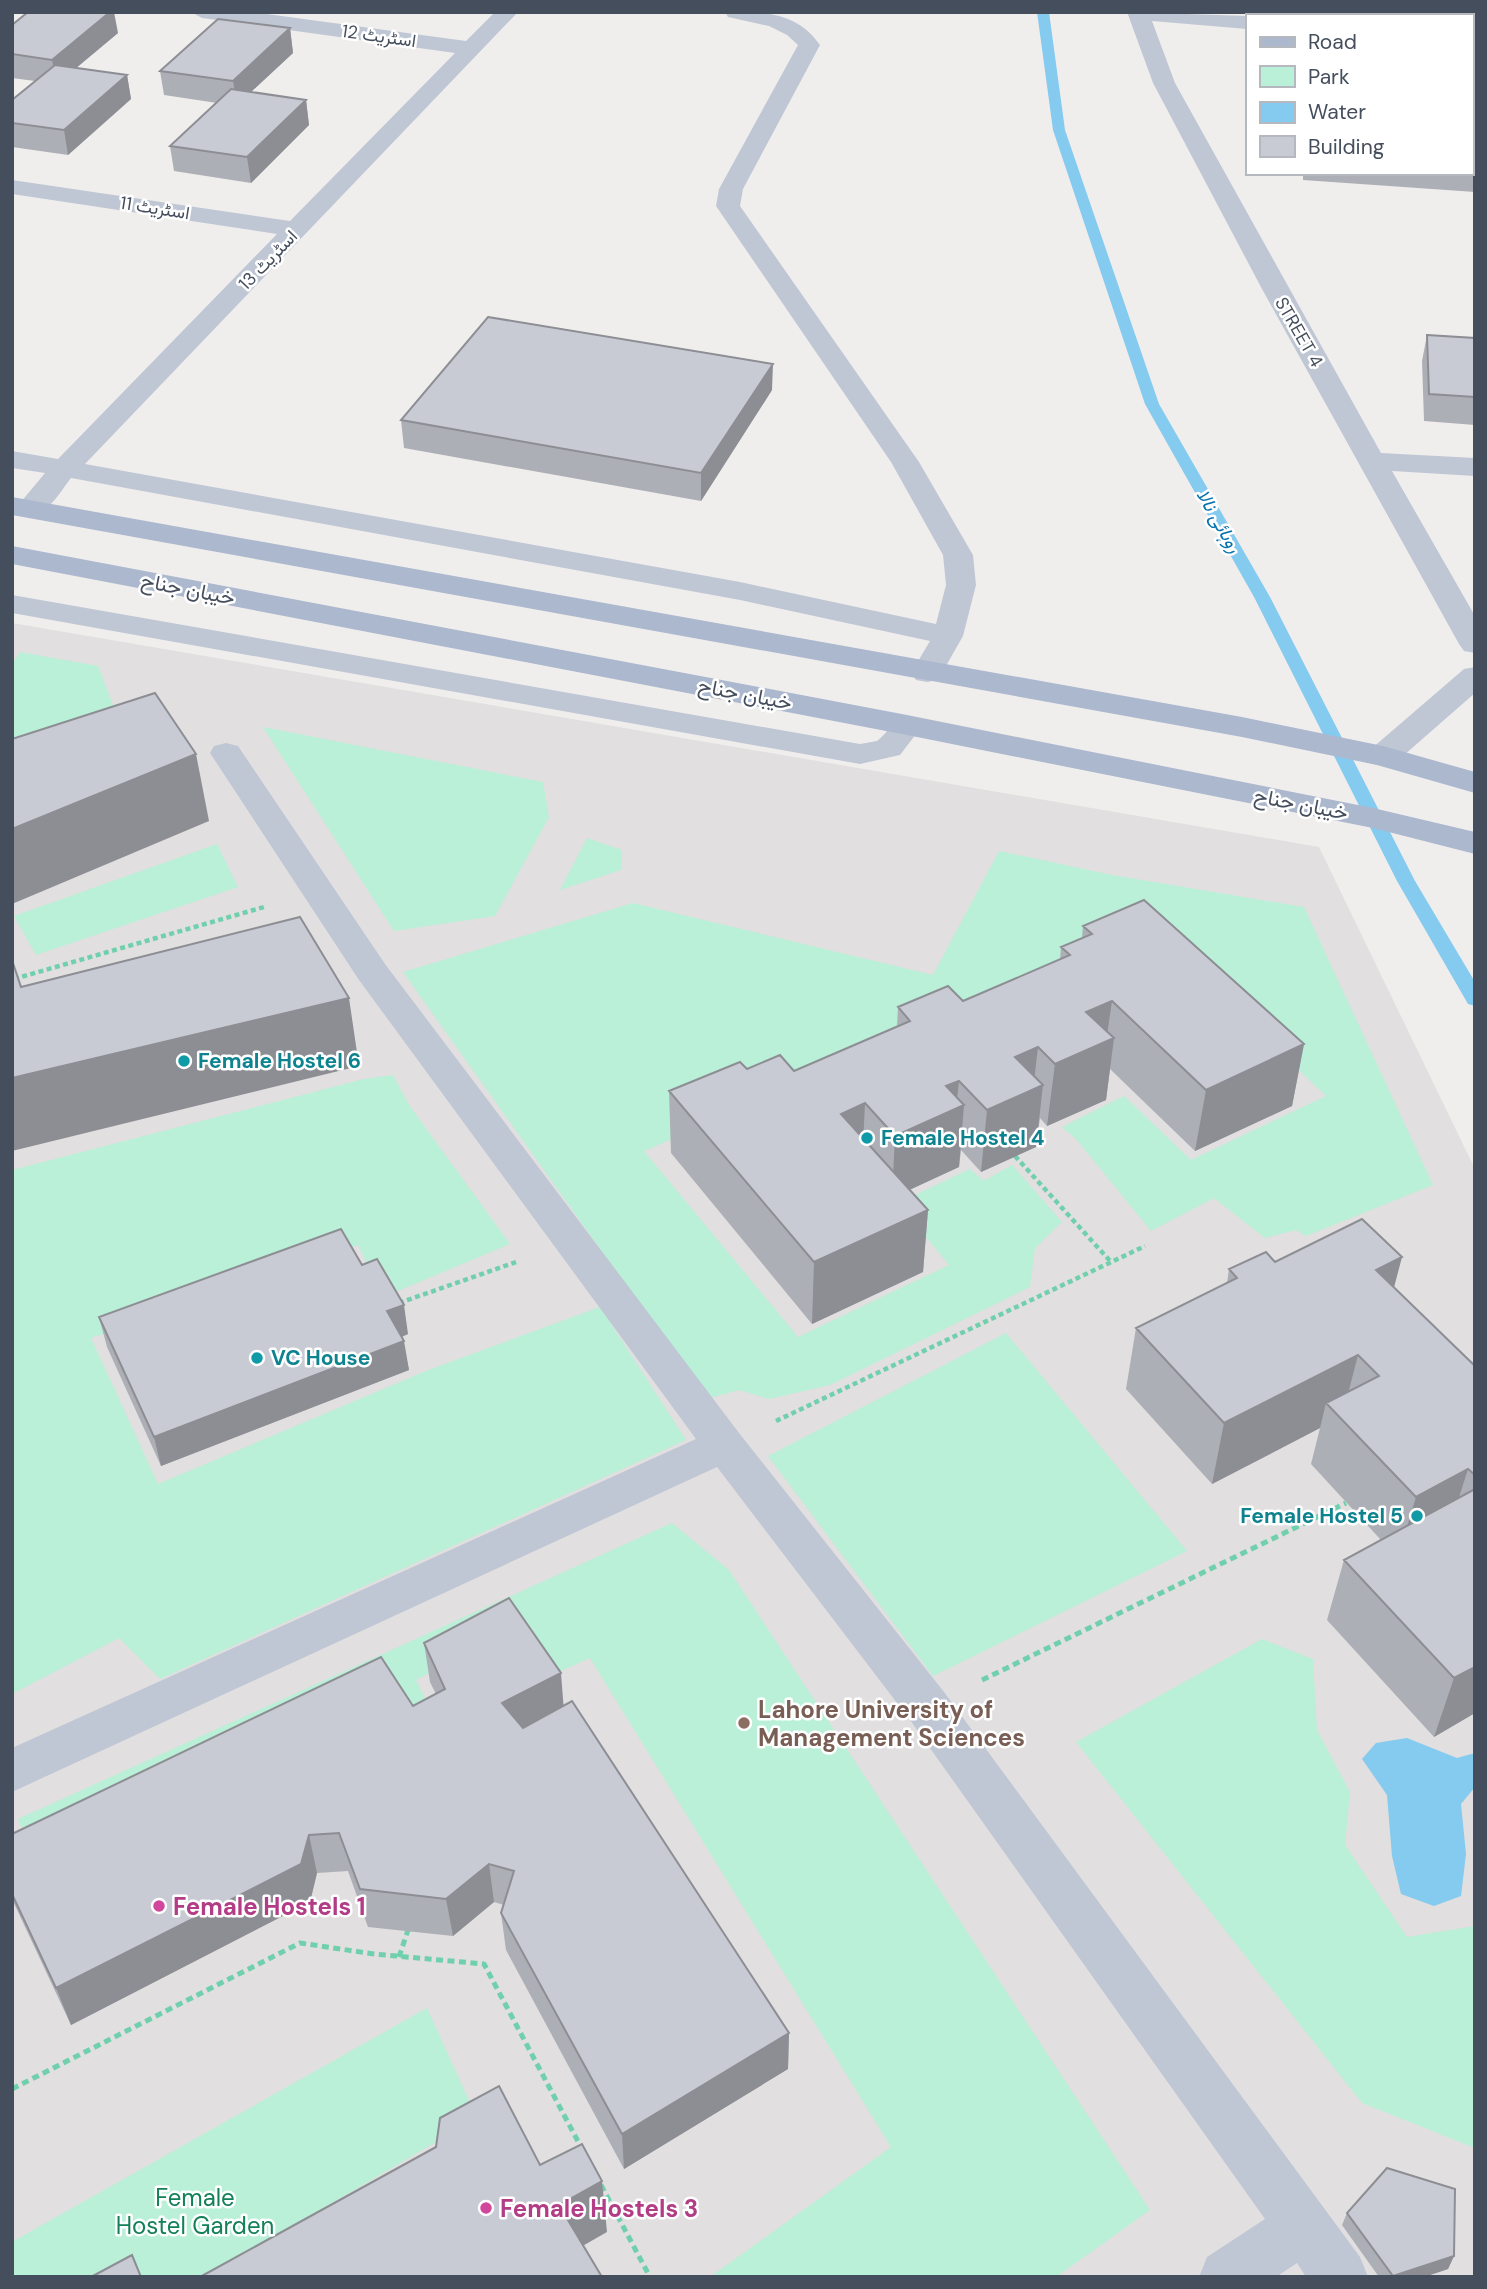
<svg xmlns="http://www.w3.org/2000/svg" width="1487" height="2289" viewBox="0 0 1487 2289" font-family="'DM Sans',Vazirmatn,sans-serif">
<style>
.education{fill:#e1dfdf}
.green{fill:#b9f0d7}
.water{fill:#85caef}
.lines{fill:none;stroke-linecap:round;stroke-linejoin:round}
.stream{fill:#85caef;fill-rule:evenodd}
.path-far1{stroke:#70d0ae;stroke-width:4.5;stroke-dasharray:5 3.5;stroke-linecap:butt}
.path{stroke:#70d0ae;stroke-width:5;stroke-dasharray:7 4.5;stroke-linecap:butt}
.minor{fill:#c0c7d4;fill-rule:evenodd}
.major{fill:#acb8ce;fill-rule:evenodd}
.wall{fill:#adafb6}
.shaded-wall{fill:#8d8e94}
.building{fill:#c9cbd4;stroke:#8d8e94;stroke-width:2}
.culture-dot{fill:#0f9aa8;stroke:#fff;stroke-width:2.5}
.education-dot{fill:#8d6e63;stroke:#fff;stroke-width:2.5}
.hotel-dot{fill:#d1479c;stroke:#fff;stroke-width:2.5}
.labels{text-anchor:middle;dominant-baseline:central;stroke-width:5;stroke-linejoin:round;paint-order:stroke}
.far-street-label{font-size:18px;fill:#454e5c;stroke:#fff}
.far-water-label{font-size:19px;font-style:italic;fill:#0772ad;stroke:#fff}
.street-label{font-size:21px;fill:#454e5c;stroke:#fff}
.culture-label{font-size:21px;font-weight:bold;fill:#0d838f;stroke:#fff;text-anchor:start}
.near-education-label{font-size:24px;font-weight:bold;fill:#785e54;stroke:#fff;text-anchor:start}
.near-hotel-label{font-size:24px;font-weight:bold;fill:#b23c85;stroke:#fff;text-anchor:start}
.near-park-label{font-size:24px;fill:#138059;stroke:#fff}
</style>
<rect width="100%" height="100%" fill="#f0eeed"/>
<path class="education" d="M12,623L1319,847L1475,1169V2277H12Z"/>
<path class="green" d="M20,652L98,666L118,718L12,776V664Z
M263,727L543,782L549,817L495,916L394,931Z
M587,838L622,850L621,870L560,890Z
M217,844L238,887L36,955L14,916Z
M999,851L1112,875L1304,907L1433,1185L1306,1236L1296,1230L1265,1238L1214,1198L1151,1231L1076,1139L1062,1127L1124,1096L1191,1160L1326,1096L1175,953L740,1110L644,1151L798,1337L949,1265L898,1203L970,1169L984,1181L1012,1165L1062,1222L1035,1248L1030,1287L830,1385L769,1399L739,1390L707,1399L403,972L633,903L933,975Z
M393,1075L409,1105L510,1244L398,1291L373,1276L358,1245L91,1338L158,1484L426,1371L600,1307L686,1440L160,1679L119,1638L12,1694V1170L364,1079Z
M1006,1333L1187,1551L933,1676L768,1456Z
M672,1523L729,1570L1150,2210L1056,2277H710L891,2147L590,1658L554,1674L524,1622L416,1680L435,1719L420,1722L399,1686L33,1857L18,1819Z
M1262,1639L1313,1659L1317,1730L1350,1792L1345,1845L1407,1937L1475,1926V2148L1362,2103L1076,1742Z
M427,2008L477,2118L206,2277H12V2242Z"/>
<path class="water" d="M1407,1738L1457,1758L1475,1753V1787L1461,1804L1466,1854L1461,1896L1434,1906L1401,1894L1392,1856L1387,1795L1362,1759L1376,1743Z"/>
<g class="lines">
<path class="stream" d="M1037,12H1049L1065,130L1159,404L1270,597L1415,881L1475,982V1006L1468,1004L1397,881L1254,597L1145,404L1053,130Z"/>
<path class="path-far1" d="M14,979L264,907
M1015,1156L1111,1262
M399,1303L519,1261
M776,1421L1145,1246"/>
<path class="path" d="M982,1680L1346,1503
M399,1957L408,1930
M12,2089L300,1943L374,1954L484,1964L582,2149
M601,2185L650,2277"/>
<path class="minor" d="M191,12H252L466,41L495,12H518L85,464L740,582L936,624L946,585L943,555L891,462L716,206L719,189L798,45L787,35L769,26L728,17L725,12C763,12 796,11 820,45L743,189L740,206L919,462L973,555L976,585L963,636L938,680L927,682L916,680L911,673L930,641L740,600L71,478C57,496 45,521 20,515L15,509L45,473L12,468V451L58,459L277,234L12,194V180L290,221L455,53L202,18Z
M1127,12L1248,16L1247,29L1152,21L1175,83L1381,453L1475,458V476L1392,471L1475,616V653L1464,651L1459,644L1262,289L1153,83Z
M1444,12H1466V16H1444Z
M1471,31H1475V45H1471Z
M12,595L860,744L877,741C896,727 890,711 918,718L923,725L900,755L860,764L12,613Z
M1475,667V693L1395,763L1383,766L1371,763L1367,756L1371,749L1464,669Z
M226,743L238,746L385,964L739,1433L944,1692L1360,2257L1368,2277H1306L1297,2263L1276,2277H1199L1207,2257L1265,2219L910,1720L717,1467L12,1792V1748L696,1439L359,980L210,753L214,746Z"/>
<path class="major" d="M12,497L1242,717L1383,746L1475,772V793L1377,765L1242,737L12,515Z
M12,546L907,715L1373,808L1475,832V854L1373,828L907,735L12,564Z"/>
</g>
<path class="wall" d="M12,25L118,33L76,68L127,75L131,99L68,155L12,147V100L35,81L12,78Z
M290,28L293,53L251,92L306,100L309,125L251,183L174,171L170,146L217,103L164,95L160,71Z
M1471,129H1475V192L1303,180V173H1471Z
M1427,335L1475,338V425L1424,421L1422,361Z
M772,390L701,501L404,448L401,420Z
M1083,926L1304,1044L1292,1106L1195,1151L1110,1069L1106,1100L1047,1126L1040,1118L1036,1147L981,1172L961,1150L959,1167L909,1190L928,1210L923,1272L812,1324L671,1153L669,1091L747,1069L794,1071L897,1027L898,1007L963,1001L1060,960L1061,947L1082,938Z
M1275,1262L1394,1288L1475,1366V1713L1434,1737L1327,1620L1344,1560L1381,1540L1311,1464L1320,1428L1212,1484L1126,1389L1136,1328L1227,1283L1229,1269Z
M362,1265L408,1334L402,1337L409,1370L161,1466L107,1347L99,1317Z
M424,1643L564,1705L789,2033L788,2069L624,2169L506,1950L501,1913L504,1905L494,1902L453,1936L368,1927L348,1871L317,1873L310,1902L71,2025L12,1899V1834L413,1706L436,1694L430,1682Z
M1347,2213L1454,2256L1448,2269L1424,2277H1379L1342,2225Z"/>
<path class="shaded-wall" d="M110,12H114L118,33L57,84L52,60Z
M290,28L293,53L237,105L233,81Z
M127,75L131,99L68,155L64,130Z
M306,100L309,125L251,183L247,157Z
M773,364L772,390L701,501V473Z
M196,754L209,821L12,904V829Z
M349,998L359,1066L12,1151V1078Z
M1112,1001L1106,1042L1114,1038L1106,1100L1047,1126L1055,1064L1086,1012Z
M1304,1044L1292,1106L1195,1151L1206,1090Z
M1038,1047L1033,1090L1043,1085L1036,1147L981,1172L987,1110L1015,1057Z
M959,1081L956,1109L964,1105L959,1167L892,1198L895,1136L946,1086Z
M865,1103L862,1165L841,1114Z
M928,1210L923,1272L812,1324L814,1262Z
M1402,1257L1386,1318L1376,1270Z
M404,1305L408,1334L391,1341L387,1311Z
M404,1341L409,1370L161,1466L154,1437Z
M1358,1355L1342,1417L1326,1403L1320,1428L1212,1484L1224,1423Z
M1468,1469L1449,1529L1398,1557L1416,1497Z
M1475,1667V1713L1434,1737L1454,1678Z
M561,1673L564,1712L507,1742L502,1703Z
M309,1835L317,1873L310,1902L71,2025L56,1988Z
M489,1864L494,1902L453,1936L446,1899Z
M789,2033L788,2069L624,2169L622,2134Z
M602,2181L607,2232L565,2256L559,2205Z
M1454,2256L1448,2269L1424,2277H1393Z"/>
<path class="building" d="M28,12H110L52,60L12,54V25Z
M218,19L290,28L233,81L160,71Z
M55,65L127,75L64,130L12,123V100Z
M1471,67L1473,94H1471Z
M231,89L306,100L247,157L170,146Z
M1471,129H1475V166H1471Z
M488,317L773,364L701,473L401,420Z
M1427,335L1475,338V397L1429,394Z
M155,693L196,754L12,829V739Z
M1144,900L1304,1044L1206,1090L1112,1001L1086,1012L1114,1038L1055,1064L1038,1047L1015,1057L1043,1085L987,1110L959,1081L946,1086L964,1105L895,1136L865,1103L841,1114L928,1210L814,1262L669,1091L740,1062L747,1069L780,1055L794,1071L910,1021L898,1007L948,986L963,1001L1070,955L1061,947L1092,934L1083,926Z
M300,917L349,998L12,1078V960L21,987Z
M1362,1219L1402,1257L1376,1270L1475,1366V1475L1468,1469L1416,1497L1326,1403L1379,1376L1358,1355L1224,1423L1136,1328L1237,1278L1229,1269L1266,1252L1275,1262Z
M341,1229L362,1265L377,1259L404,1305L387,1311L404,1341L154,1437L99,1317Z
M1475,1489V1667L1454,1678L1344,1560Z
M509,1598L561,1673L502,1703L523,1728L572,1701L789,2033L622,2134L501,1913L514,1871L489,1864L446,1899L360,1889L339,1833L309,1835L301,1864L56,1988L12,1894V1834L381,1657L413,1706L445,1689L424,1643Z
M499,2086L540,2165L582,2144L602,2181L559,2205L602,2277H200L436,2147L440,2118Z
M1387,2168L1455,2189L1454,2256L1393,2276L1347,2213Z
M132,2255L141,2277H91Z"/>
<g class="culture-dot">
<circle cx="184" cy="1061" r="7"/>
<circle cx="867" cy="1138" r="7"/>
<circle cx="257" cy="1358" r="7"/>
<circle cx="1417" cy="1516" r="7"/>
</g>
<circle class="education-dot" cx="744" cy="1723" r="7"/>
<g class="hotel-dot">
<circle cx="159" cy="1906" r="7"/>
<circle cx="486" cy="2208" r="7"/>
</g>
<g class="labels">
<g class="far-street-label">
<text transform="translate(379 36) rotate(8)">اسٹریٹ 12</text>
<text transform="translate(155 208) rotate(9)">اسٹریٹ 11</text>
<text transform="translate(268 260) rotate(-46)">اسٹریٹ 13</text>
<text transform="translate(1299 332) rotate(60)">STREET 4</text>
</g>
<g class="far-water-label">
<text transform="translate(1219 521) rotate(60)">روہائی نالا</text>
</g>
<g class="street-label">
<text transform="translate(188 589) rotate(11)">خیبان جناح</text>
<text transform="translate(745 694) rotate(11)">خیبان جناح</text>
<text transform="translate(1301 804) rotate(11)">خیبان جناح</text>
</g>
<g class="culture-label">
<text x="198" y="1061">Female Hostel 6</text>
<text x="881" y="1138">Female Hostel 4</text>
<text x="271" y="1358">VC House</text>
<text x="1403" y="1516" text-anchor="end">Female Hostel 5</text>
</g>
<g class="near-education-label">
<text x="758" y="1709">Lahore University of<tspan x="758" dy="28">Management Sciences</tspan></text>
</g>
<g class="near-hotel-label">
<text x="173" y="1906">Female Hostels 1</text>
<text x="500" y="2208">Female Hostels 3</text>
</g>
<g class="near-park-label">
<text x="195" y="2197">Female<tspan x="195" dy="28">Hostel Garden</tspan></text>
</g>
</g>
<rect width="1487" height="2289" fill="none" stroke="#454e5c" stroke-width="28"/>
<rect x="1246" y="14" width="228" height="161" fill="#ffffff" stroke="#b5b8be" stroke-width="2"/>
<rect x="1260" y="37" width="35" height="10" fill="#acb8ce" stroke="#b5b8be" stroke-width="2"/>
<text x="1308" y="49" font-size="21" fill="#454e5c">Road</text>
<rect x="1260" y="66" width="35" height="21" fill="#b9f0d7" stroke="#b5b8be" stroke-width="2"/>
<text x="1308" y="84" font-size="21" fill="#454e5c">Park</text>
<rect x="1260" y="102" width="35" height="21" fill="#85caef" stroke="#b5b8be" stroke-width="2"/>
<text x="1308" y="119" font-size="21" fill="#454e5c">Water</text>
<rect x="1260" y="136" width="35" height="21" fill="#c9cbd4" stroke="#b5b8be" stroke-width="2"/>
<text x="1308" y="154" font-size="21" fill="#454e5c">Building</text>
</svg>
